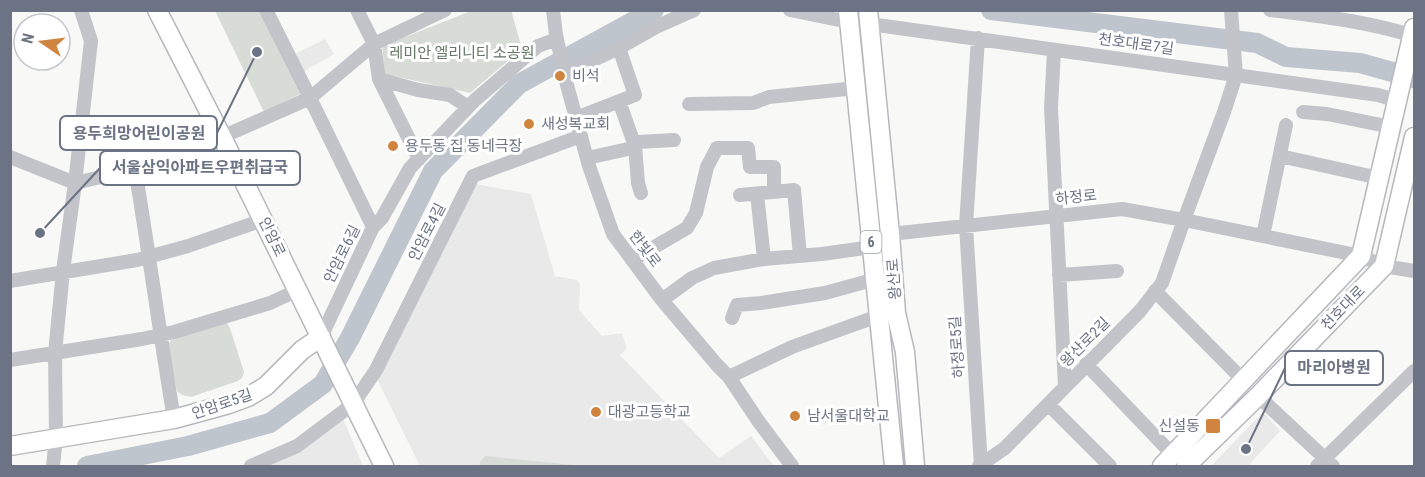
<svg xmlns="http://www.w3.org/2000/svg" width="1425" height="477" viewBox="0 0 1425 477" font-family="'Roboto Condensed','Noto Sans KR',sans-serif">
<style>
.built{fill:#e9e9ea}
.green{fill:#d7ddd6}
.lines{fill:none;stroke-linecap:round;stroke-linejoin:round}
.river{stroke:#bfc5cc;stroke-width:20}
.major-casing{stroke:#b6b8bd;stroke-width:21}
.minor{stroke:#c2c4c9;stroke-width:14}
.major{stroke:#fff;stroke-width:18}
.poi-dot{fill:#cf8540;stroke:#fff;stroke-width:2}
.labels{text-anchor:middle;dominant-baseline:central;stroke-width:6;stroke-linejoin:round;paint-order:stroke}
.shield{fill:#fff;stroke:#979da9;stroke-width:1.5}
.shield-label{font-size:14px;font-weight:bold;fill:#6b7384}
.street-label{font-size:15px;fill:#6b7384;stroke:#fff}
.park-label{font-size:15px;fill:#657766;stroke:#fff}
.poi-label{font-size:15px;fill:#6b7384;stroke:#fff;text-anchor:start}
.leader{fill:none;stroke:#6b7384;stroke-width:2}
.callout-dot{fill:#6b7384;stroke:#fff;stroke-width:2}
.callout{fill:#fff;stroke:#6b7384;stroke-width:2}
.callout-label{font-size:16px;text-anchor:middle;font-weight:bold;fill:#6b7384}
</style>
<rect width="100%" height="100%" fill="#f8f8f6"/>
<path class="built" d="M325,39L334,54L303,72L295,54Z
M476,184L531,194L555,276L577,280L580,285L579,310L602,336L622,333L627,348L620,355L719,458L751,436L774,466H420L376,377Z
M1263,412L1280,431L1248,466H1211Z
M343,419L363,466H267Z"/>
<path class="green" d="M511,10L522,49L470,93L385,74L382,46L471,11Z
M215,11H259L300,94L264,112Z
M223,322L227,323L230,328L244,372L242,378L238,381L191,397L182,395L177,391L168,351C168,344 169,341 175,338Z
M485,456H487L582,466H479L480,462Z"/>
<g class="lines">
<path class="river" d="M991,10L1257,43L1286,57L1360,63L1414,78
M87,466L188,446L270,423L323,384L350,338L433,171L519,84L654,10"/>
<defs>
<path id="major" d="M157,10L222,137L384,466
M848,10L894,466
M868,10L890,234L896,313L905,352L915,466
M10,446L174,419L229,404L248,397L266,386L302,350L321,337
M1162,466L1361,256L1414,28
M1186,466L1258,396L1384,266L1414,137"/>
</defs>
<use href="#major" class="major-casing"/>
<path class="minor" d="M266,10L310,98L373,227
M357,10L374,44L379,79L419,159
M553,10L556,35L567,85L589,166L613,234L662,300L717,365L729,377L759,422L792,466
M790,10L849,22
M1270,10C1317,16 1367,21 1413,36
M870,24L1378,95L1398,101
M978,38L966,226L981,466
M1054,50L1051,108L1065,387
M564,74L619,48L658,26L694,10
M379,79L418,90L450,95L468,107
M619,101L635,146L638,183L641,193
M689,104L753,103L769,97L856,88
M1303,112L1327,114L1391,127
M576,118L635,95L619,48
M1280,156L1379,178
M10,157L75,183L135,169L222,137L310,98L374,44L445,10
M587,158L633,148L638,142L674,140
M135,169C149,252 160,336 174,419
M757,194L764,259
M740,195L794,190L800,256
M890,234L1122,209L1184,220L1361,256L1384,266L1414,271
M1263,236L1286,125
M632,260L687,228L696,213L707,167L717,148H748L750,167H774V192
M1059,275L1117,271
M10,281L137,260L188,246L263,220
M1155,291L1243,380
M662,300L692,278L714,268L764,259L822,254L872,247
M732,318L737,305L761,303L825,293L876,279
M321,337L373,227L382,218L410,168L475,100L538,46L557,39
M10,360L142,339L174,332L270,303L298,290
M1086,364L1173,455
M729,377L792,347L878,316
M1258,396L1333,466
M1048,404L1110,466
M53,466L56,438L55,353L63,271L75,183L91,41L81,10
M251,466L297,446L353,404L376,370L473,176L581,136
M979,466L1005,448L1140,311L1162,283L1184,220L1224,112L1236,75L1231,10
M1317,466L1414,371"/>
<use href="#major" class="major"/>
</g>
<g class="poi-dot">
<circle cx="560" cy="76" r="6"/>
<circle cx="529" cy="124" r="6"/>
<circle cx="393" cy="146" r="6"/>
<circle cx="596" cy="412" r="6"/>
<circle cx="795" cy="416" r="6"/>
<rect x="1205" y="418" width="16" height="16" rx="3"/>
</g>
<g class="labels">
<rect class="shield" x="860.5" y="231" width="21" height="22" rx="4.5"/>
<g class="shield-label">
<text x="871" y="242">6</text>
</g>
<g class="street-label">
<text transform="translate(1136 44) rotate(8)">천호대로7길</text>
<text transform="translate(1076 197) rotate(-6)">하정로</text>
<text transform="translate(427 232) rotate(-63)">안암로4길</text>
<text transform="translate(272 237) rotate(64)">안암로</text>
<text transform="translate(645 249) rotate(53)">한빛로</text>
<text transform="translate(342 254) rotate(-64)">안암로6길</text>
<text transform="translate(894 279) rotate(-94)">왕산로</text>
<text transform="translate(1343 308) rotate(-46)">천호대로</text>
<text transform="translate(1085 342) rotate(-45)">왕산로2길</text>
<text transform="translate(957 347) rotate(-94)">하정로5길</text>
<text transform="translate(222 404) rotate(-19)">안암로5길</text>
</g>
<g class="park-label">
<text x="462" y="53">레미안 엘리니티 소공원</text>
</g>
<g class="poi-label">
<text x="572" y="76">비석</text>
<text x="541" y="124">새성복교회</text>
<text x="405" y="146">용두동 집 동네극장</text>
<text x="608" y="412">대광고등학교</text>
<text x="807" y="416">남서울대학교</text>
<text x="1200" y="426" text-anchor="end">신설동</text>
</g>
</g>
<path class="leader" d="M257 52L217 133M40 233L100 168M1246 449L1285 368"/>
<g class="callout-dot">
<circle cx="257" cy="52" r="6"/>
<circle cx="40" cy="233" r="6"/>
<circle cx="1246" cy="449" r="6"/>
</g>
<g class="callout">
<rect x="60" y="116" width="157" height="34" rx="6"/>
<rect x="100" y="151" width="200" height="34" rx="6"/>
<rect x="1285" y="351" width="98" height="34" rx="6"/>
</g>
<g class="callout-label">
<text x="139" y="139">용두희망어린이공원</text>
<text x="200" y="173">서울삼익아파트우편취급국</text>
<text x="1334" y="373">마리아병원</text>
</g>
<rect width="1425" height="477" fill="none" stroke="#6b7384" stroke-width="24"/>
<g transform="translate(42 42) rotate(284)"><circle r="28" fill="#ffffff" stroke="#c4c7ce" stroke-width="1.5"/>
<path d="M0-4.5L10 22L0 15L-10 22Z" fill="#cf8540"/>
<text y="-9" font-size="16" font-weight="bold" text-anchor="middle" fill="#6b7384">N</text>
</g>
</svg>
